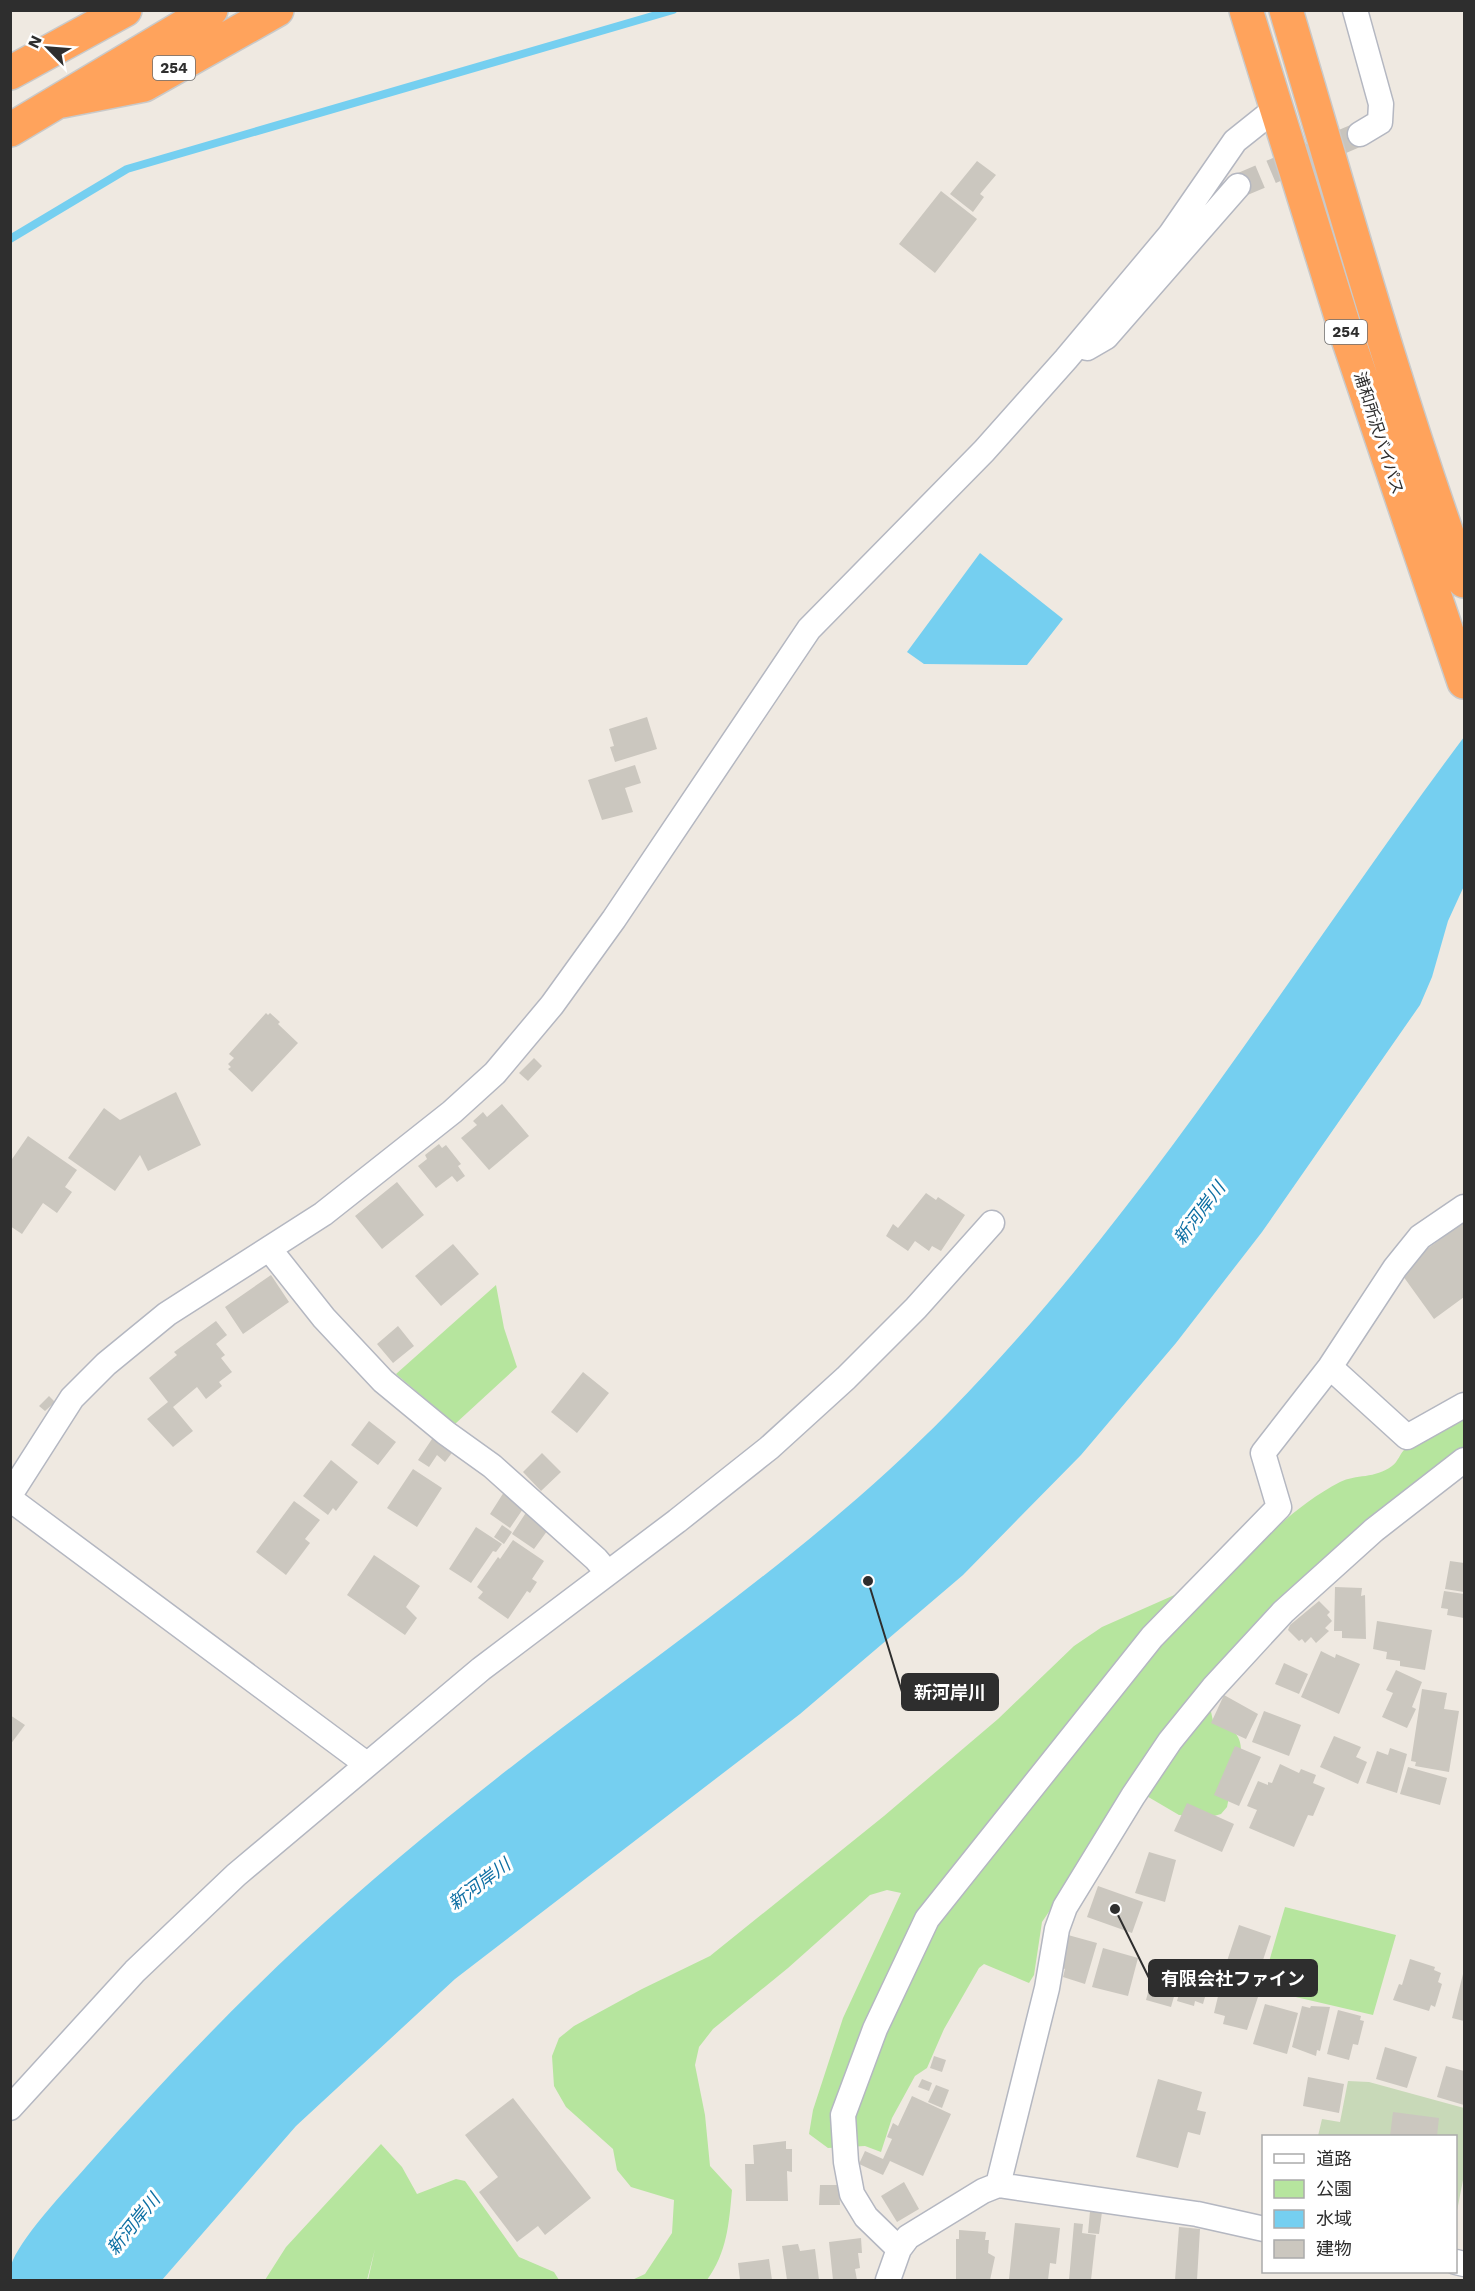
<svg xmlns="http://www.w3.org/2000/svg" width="1475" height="2291" viewBox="0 0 1475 2291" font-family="'Work Sans','Noto Sans JP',sans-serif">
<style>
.green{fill:#b6e59e}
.cemetery{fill:#c8d9b8}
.water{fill:#75cff0}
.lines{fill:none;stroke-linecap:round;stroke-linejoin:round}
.stream{stroke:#75cff0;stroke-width:8}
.building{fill:#cbc7bf}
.street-tunnel{stroke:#c8c4bd;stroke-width:24;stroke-dasharray:24 12;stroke-linecap:butt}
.street-casing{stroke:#b4b7c1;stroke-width:27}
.highway-casing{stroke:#c9c9c9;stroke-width:36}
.street{stroke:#fff;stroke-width:24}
.highway{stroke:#ffa35c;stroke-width:33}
.labels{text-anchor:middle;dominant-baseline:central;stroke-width:6;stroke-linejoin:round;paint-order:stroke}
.shield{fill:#fff;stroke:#6d6d6d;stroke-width:1.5}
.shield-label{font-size:15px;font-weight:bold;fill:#2e2e2e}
.street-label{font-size:16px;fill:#2e2e2e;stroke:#fff}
.water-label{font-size:18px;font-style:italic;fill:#0d6fa3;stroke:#fff}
.leader{fill:none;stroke:#2e2e2e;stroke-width:2}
.callout-dot{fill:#2e2e2e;stroke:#fff;stroke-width:2}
.callout{fill:#2e2e2e;stroke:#2e2e2e;stroke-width:2}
.callout-label{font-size:18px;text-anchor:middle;font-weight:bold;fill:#fff}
</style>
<rect width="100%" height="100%" fill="#efe9e1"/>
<path class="green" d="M496,1285L504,1328L517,1367L455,1424L396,1374Z
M1464,1411V1449L1248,1635L1204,1679L1213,1721C1263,1734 1232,1774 1227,1807L1221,1814L1214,1816L1179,1815L1133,1788L1042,1922L1034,1975L1029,1983L984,1964L979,1968L944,2029L927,2068L915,2076L892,2118L881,2152L865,2146L828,2148L809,2134L813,2110L843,2018L901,1893L887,1890L870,1895L788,1968L713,2029L699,2047L695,2065L705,2115L710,2166L732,2190C729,2224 727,2252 707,2280H632L645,2274L672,2233L674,2200L631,2187L617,2170L613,2149L566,2107L554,2086L552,2056L559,2038L574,2026L642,1989L710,1956L884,1816L998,1719L1074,1646L1102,1627L1179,1593L1208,1596C1248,1556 1288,1509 1340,1482C1356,1474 1375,1479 1392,1466C1398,1462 1400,1453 1406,1448C1422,1433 1446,1423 1464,1411Z
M1285,1907L1396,1935L1373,2015L1261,1989Z
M381,2144L402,2167L417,2194L456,2179L465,2181L519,2257L554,2272L559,2280H368L375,2249L367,2280H265L286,2247Z"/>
<path class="cemetery" d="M1348,2081L1369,2082L1464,2108V2175L1456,2216V2136H1318L1322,2119L1340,2122Z"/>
<path class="water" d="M980,553L1063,619L1027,665L924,664L907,652Z
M1464,737V886L1448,921L1432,977L1420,1005L1262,1232L1176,1343L1081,1455L963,1575L800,1714L455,1979L296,2126L162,2280H11C11,2273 10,2266 13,2260C26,2232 65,2191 86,2167C155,2089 226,2014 302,1943C376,1875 454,1811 533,1750C676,1641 824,1540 950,1411C1148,1209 1295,963 1464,737Z"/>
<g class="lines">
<path class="stream" d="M10,239L127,169L673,10"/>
</g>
<path class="building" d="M977,161L996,175L980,194L984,197L973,212L950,194Z
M941,191L977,219L935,273L899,244Z
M647,717L657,749L615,762L610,747L614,746L609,729Z
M635,765L641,783L625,788L633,812L602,820L588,780Z
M266,1013L268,1015L270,1013L280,1022L278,1024L298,1043L252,1092L228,1069L231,1067L228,1064L234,1058L229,1054Z
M534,1058L542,1066L528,1081L519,1073Z
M176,1092L201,1145L148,1171L140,1155L115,1191L68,1158L104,1108L120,1120Z
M502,1104L529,1136L489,1170L461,1138L477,1125L473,1121L483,1112L487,1117Z
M28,1136L77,1170L65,1187L72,1192L57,1213L43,1203L22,1234L10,1226V1162Z
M439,1144L442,1148L446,1145L461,1164L458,1166L465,1176L457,1182L452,1176L436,1188L418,1166L427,1159L425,1155Z
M397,1182L424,1215L382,1249L355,1216Z
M926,1193L936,1200L938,1197L965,1215L941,1251L932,1246L929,1251L915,1241L908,1251L886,1236L893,1224L898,1228Z
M1464,1222V1297L1434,1319L1403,1276L1413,1259Z
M453,1244L479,1274L441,1306L415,1276Z
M271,1275L289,1302L243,1334L225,1307Z
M216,1321L227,1335L216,1344L225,1355L221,1358L232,1372L219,1382L222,1386L206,1399L197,1387L173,1407L193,1431L173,1447L147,1419L168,1402L149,1378L177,1355L174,1352Z
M398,1326L414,1346L393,1363L377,1344Z
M583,1372L609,1393L577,1433L551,1412Z
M49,1396L55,1402L45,1411L39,1406Z
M369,1421L396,1442L378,1465L351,1445Z
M434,1436L454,1450L445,1462L437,1455L429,1467L418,1460Z
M542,1453L561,1472L541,1491L523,1472Z
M331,1460L358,1482L336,1511L333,1508L328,1515L303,1496Z
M413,1469L442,1488L417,1527L387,1508Z
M504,1492L525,1506L510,1528L490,1514Z
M294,1501L320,1520L305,1539L310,1543L286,1575L256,1552Z
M527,1511L550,1527L534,1549L512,1534Z
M502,1525L512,1532L504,1544L494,1537Z
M476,1527L502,1544L496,1552L493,1551L471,1583L449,1569Z
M513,1540L544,1561L532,1579L537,1582L530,1593L527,1591L508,1619L478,1598L483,1592L477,1587L498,1557L500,1559Z
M374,1555L420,1586L406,1607L417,1618L405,1635L347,1595Z
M1450,1561L1464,1563V1592L1445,1589Z
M1335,1587L1362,1588L1361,1596L1365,1595L1366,1639L1342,1638V1631H1334Z
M1444,1591L1464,1594V1618L1447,1615L1448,1609L1441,1608Z
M1319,1601L1330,1612L1327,1615L1332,1621L1325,1628L1329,1631L1316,1643L1311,1637L1305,1643L1302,1639L1299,1641L1288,1630L1290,1625Z
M1377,1621L1432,1630L1425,1670L1400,1666V1661L1386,1659L1387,1652L1373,1649Z
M1321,1651L1335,1658L1336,1654L1360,1664L1339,1714L1301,1697Z
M1284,1663L1308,1674L1299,1694L1275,1684Z
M1396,1670L1422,1682L1412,1707L1416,1709L1407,1728L1382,1717L1393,1693L1386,1690Z
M1422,1689L1447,1693L1444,1709L1459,1711L1449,1772L1415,1766L1416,1762L1411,1761Z
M1224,1695L1258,1714L1246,1739L1211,1723Z
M1264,1711L1301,1725L1289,1756L1252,1742Z
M10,1715L25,1725L10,1745Z
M1334,1736L1361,1747L1356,1757L1367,1762L1358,1784L1320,1767Z
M1235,1746L1261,1757L1239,1806L1214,1795Z
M1390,1748L1407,1754L1397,1793L1366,1783L1377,1751L1388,1755Z
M1280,1764L1299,1773L1301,1769L1316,1775L1313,1783L1325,1788L1313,1816L1308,1815L1294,1847L1249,1828L1257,1810L1247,1806L1258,1781L1268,1785V1782L1272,1783Z
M1408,1767L1447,1778L1440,1805L1400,1794Z
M1187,1803L1234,1824L1222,1852L1174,1831Z
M1149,1852L1176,1860L1165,1902L1135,1893Z
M1098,1886L1143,1902L1132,1933L1087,1917Z
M1239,1925L1271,1936L1255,1984L1223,1973Z
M1068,1935L1097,1943L1085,1984L1063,1977L1065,1969L1059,1967Z
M1103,1948L1138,1958L1128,1996L1092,1987Z
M1410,1959L1435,1967L1434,1970L1441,1973L1438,1982L1442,1984L1435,2007L1431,2005L1429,2011L1393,2000L1399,1984L1402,1985Z
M1154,1970L1180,1976L1171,2007L1146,2000Z
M1464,1970V2021L1452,2018Z
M1184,1976L1209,1983L1203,2004L1195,2001L1194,2006L1177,2001Z
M1220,1988L1258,1997L1247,2030L1223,2024L1225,2016L1214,2013Z
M1265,2004L1298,2013L1287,2054L1253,2044Z
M1302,2006L1310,2008L1311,2006L1330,2007L1320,2051L1317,2050L1316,2056L1292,2047Z
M1338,2010L1361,2016L1360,2020L1364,2021L1358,2045L1353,2044L1349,2060L1327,2054Z
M1385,2047L1417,2057L1407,2088L1376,2079Z
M934,2056L946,2060L942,2072L930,2068Z
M1446,2066L1464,2071V2105L1437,2097Z
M1308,2077L1344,2084L1339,2113L1303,2106Z
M922,2079L932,2083L929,2091L918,2087Z
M1158,2079L1202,2092L1197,2110L1206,2112L1200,2135L1188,2132L1178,2168L1136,2157Z
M936,2085L949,2090L942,2108L928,2102Z
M912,2096L951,2114L923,2176L890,2161L883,2175L859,2164L865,2151L883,2159L892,2139L887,2137L893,2123L898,2126Z
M513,2098L591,2198L545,2235L538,2226L517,2242L479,2192L498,2177L465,2135Z
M1393,2112L1439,2118L1437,2136H1390Z
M786,2141V2149H792V2172L787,2171L788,2201H746L745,2164H754L753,2145Z
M904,2182L919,2209L897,2222L881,2196Z
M820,2185H839L840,2205H819Z
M1090,2211L1102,2212L1099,2234L1088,2233Z
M1015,2223L1060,2228L1056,2264L1050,2263L1048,2280L1009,2279Z
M1074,2223L1083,2224L1082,2233L1096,2235L1091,2280H1069Z
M1179,2227L1200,2229L1197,2280H1175Z
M959,2230L986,2232L985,2240H989L988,2253L995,2257L990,2280H956V2239H959Z
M861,2238L862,2253H858L860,2268L855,2269L857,2280H833L829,2242Z
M798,2244L800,2251L815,2249L819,2280H787L782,2246Z
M769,2259L772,2280H740L738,2263Z"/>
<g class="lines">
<path class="street-tunnel" d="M1238,186L1360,134"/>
<defs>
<path id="street" d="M1355,10L1381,104L1380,122L1360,134
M1087,348L1106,337L1238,186
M270,1250L324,1318L383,1381L446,1433L492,1466L596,1559L607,1572
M1330,1367L1407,1437L1464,1405
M10,1495L72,1398L106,1364L167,1314L323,1214L452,1112L495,1073L552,1005L614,919L809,629L984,451L1066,359L1170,235L1235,141L1275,109
M10,1499L365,1763
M10,2108L135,1971L236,1875L481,1669L677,1521L769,1448L846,1378L916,1308L992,1223
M998,2185L1047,1988L1057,1929L1065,1907L1133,1796L1170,1741L1213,1688L1283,1612L1374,1530L1464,1460
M899,2249L866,2217L852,2194L846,2162L843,2115L875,2029L927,1919L1152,1637L1279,1507L1263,1453L1330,1367L1395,1268L1420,1237L1464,1207
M1456,2262L1464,2264
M888,2280L899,2249L908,2237L983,2191L998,2185L1197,2214L1264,2229"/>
<path id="highway" d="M1246,10L1347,336L1464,682
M1286,10C1343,202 1396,394 1464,581
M10,73L125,10
M62,101L144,85L277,10
M10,130L211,10"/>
</defs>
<use href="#street" class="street-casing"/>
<use href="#highway" class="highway-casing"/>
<use href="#street" class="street"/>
<use href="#highway" class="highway"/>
</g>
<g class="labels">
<g class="shield">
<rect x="153" y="56" width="42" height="24" rx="4.5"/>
<rect x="1325" y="320" width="42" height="24" rx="4.5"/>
</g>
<g class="shield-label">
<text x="174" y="68">254</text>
<text x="1346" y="332">254</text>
</g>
<g class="street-label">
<text transform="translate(1379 433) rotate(72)">浦和所沢バイパス</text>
</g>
<g class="water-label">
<text transform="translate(1199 1213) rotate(-53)">新河岸川</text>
<text transform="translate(479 1884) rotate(-37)">新河岸川</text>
<text transform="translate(133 2224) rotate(-51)">新河岸川</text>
</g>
</g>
<path class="leader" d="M868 1581L902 1692M1115 1909L1149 1978"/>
<g class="callout-dot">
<circle cx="868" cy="1581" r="6"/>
<circle cx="1115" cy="1909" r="6"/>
</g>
<g class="callout">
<rect x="902" y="1674" width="96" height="36" rx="6"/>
<rect x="1149" y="1960" width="168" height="36" rx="6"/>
</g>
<g class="callout-label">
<text x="950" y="1699">新河岸川</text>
<text x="1233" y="1985">有限会社ファイン</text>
</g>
<rect width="1475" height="2291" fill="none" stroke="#2e2e2e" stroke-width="24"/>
<rect x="1262" y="2135" width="195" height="138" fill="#ffffff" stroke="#ababab" stroke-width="1.5"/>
<rect x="1274" y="2154" width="30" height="9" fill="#ffffff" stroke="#ababab" stroke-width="1.5"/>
<text x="1316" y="2165" font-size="18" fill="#2e2e2e">道路</text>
<rect x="1274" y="2180" width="30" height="18" fill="#b6e59e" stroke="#ababab" stroke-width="1.5"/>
<text x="1316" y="2195" font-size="18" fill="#2e2e2e">公園</text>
<rect x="1274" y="2210" width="30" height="18" fill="#75cff0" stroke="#ababab" stroke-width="1.5"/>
<text x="1316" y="2225" font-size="18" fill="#2e2e2e">水域</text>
<rect x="1274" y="2240" width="30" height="18" fill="#cbc7bf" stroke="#ababab" stroke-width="1.5"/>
<text x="1316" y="2255" font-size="18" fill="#2e2e2e">建物</text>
<g transform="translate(48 48) rotate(295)" stroke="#ffffff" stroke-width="4.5" paint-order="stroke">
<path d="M0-4.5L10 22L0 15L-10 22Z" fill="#2e2e2e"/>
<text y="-9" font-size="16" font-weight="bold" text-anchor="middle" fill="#2e2e2e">N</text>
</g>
</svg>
